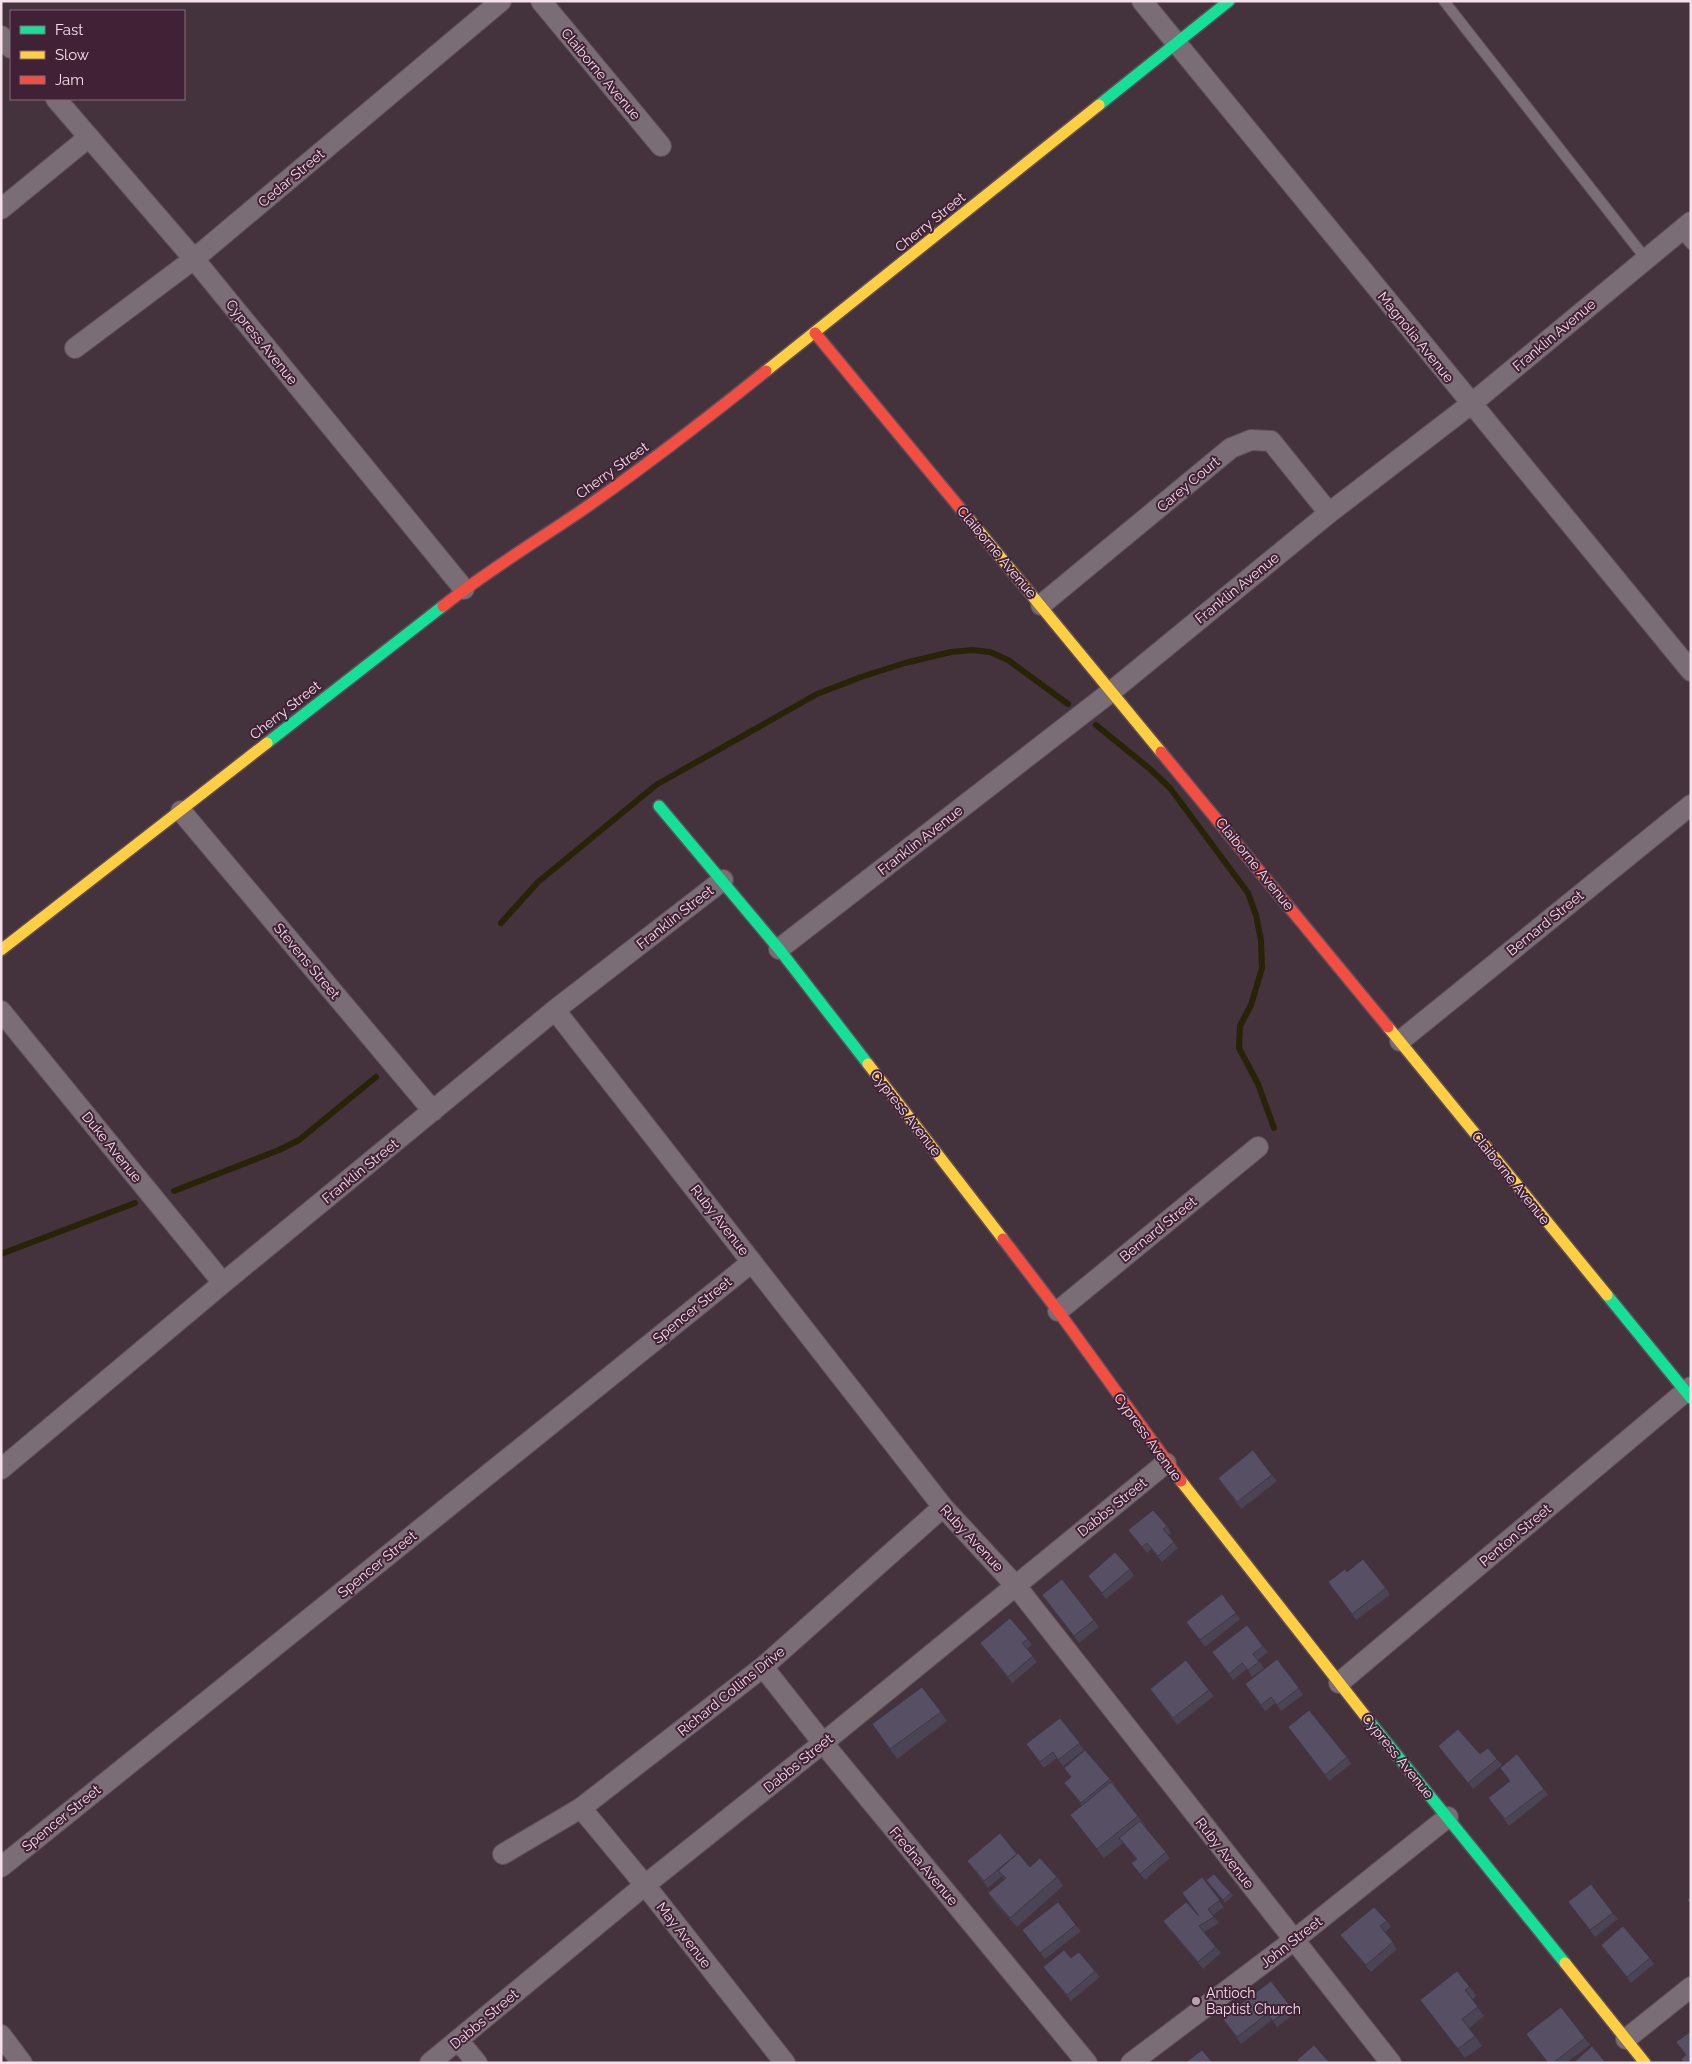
<svg xmlns="http://www.w3.org/2000/svg" width="1692" height="2064" viewBox="0 0 1692 2064" font-family="Raleway,sans-serif">
<style>
.lines{fill:none;stroke-linecap:round;stroke-linejoin:round}
.stream{stroke:#282306;stroke-width:6}
.lane-casing{stroke:#5e4f59;stroke-width:12}
.street-casing{stroke:#5e4f59;stroke-width:22}
.fast-casing{stroke:#5e4f59;stroke-width:14}
.slow-casing{stroke:#5e4f59;stroke-width:14}
.jam-casing{stroke:#5e4f59;stroke-width:14}
.lane{stroke:#7a6d75;stroke-width:10}
.street{stroke:#7a6d75;stroke-width:20}
.fast{stroke:#16e098;stroke-width:11}
.slow{stroke:#ffcf43;stroke-width:11}
.jam{stroke:#f24e42;stroke-width:11}
.wall{fill:#4b4455}
.building{fill:#574f63;stroke:#3d3745}
.poi-dot{fill:#b7a3af;stroke:#402135;stroke-width:2}
.labels{text-anchor:middle;dominant-baseline:central;stroke-width:4;stroke-linejoin:round;paint-order:stroke}
.street-label{font-size:14px;fill:#f5e0ec;stroke:#402135}
.poi-label{font-size:14px;fill:#f5e0ec;stroke:#402135;text-anchor:start}
</style>
<rect width="100%" height="100%" fill="#44323d"/>
<g class="lines">
<path class="stream" d="M1096,725L1150,769L1170,788L1248,893L1256,915L1261,940L1262,968L1251,1005L1240,1026L1239,1048L1258,1084L1274,1128
M501,923L538,882L656,785L817,694L861,677L905,663L951,652L972,650L990,652L1008,660L1068,704
M174,1191L279,1150L299,1140L376,1077
M1,1254L135,1203"/>
<defs>
<path id="lane" d="M1444,1L1646,259
M1680,231L1691,244"/>
<path id="street" d="M541,1L661,146
M1142,1L1691,671
M1,36L11,48
M56,99L194,259L464,589
M1,209L89,137
M75,348L194,259L501,1
M1041,605L1231,448L1251,440L1271,441L1329,513
M181,811L433,1111
M779,949L1112,691L1329,513L1471,404L1691,222
M555,1010L943,1507L1016,1586L1391,2063
M1,1011L223,1283
M1400,1041L1691,805
M1058,1311L1258,1147
M1,1469L223,1283L555,1010L723,880
M763,1667L823,1743L1087,2063
M1339,1683L1691,1387
M581,1808L645,1885L785,2063
M503,1854L581,1808L763,1667L943,1507
M1,1867L752,1262
M1,2035L22,2063
M1626,2039L1691,1987
M458,2040L477,2063
M430,2063L645,1885L823,1743L1166,1463
M1131,2063L1294,1940L1448,1817"/>
<path id="fast" d="M1099,105L1229,1
M267,743L443,606
M659,806L779,949L868,1064
M1607,1295L1691,1398
M1366,1717L1565,1963"/>
<path id="slow" d="M766,371L1099,105
M969,519L1161,752
M1,950L267,743
M1388,1027L1607,1295
M868,1064L1003,1239
M1181,1481L1366,1717
M1565,1963L1645,2063"/>
<path id="jam" d="M815,333L969,519
M443,606C486,572 532,544 578,513C643,468 705,420 766,371
M1161,752L1388,1027
M1003,1239L1058,1311L1181,1481"/>
</defs>
<use href="#lane" class="lane-casing"/>
<use href="#street" class="street-casing"/>
<use href="#fast" class="fast-casing"/>
<use href="#slow" class="slow-casing"/>
<use href="#jam" class="jam-casing"/>
<use href="#lane" class="lane"/>
<use href="#street" class="street"/>
<use href="#fast" class="fast"/>
<use href="#slow" class="slow"/>
<use href="#jam" class="jam"/>
</g>
<path class="wall" d="M1272,1475L1277,1481L1241,1509L1222,1484Z
M1167,1526L1171,1533L1168,1535L1178,1548L1162,1562L1151,1549L1147,1553L1128,1530Z
M1130,1569L1134,1576L1106,1599L1088,1576Z
M1347,1572L1386,1588L1390,1595L1356,1620L1328,1582Z
M1222,1594L1240,1619L1205,1647L1186,1622Z
M1042,1595L1094,1620L1099,1627L1079,1643Z
M1028,1639L1032,1645L1027,1649L1037,1662L1012,1683L980,1643Z
M1263,1646L1268,1652L1258,1660L1264,1668L1252,1677L1247,1669L1233,1680L1212,1652Z
M922,1687L947,1721L897,1759L872,1724Z
M1299,1688L1303,1695L1281,1711L1275,1703L1265,1711L1249,1690Z
M1150,1689L1209,1690L1214,1696L1177,1725Z
M1060,1718L1084,1750L1063,1766L1057,1758L1044,1768L1026,1744Z
M1288,1727L1347,1757L1351,1764L1329,1781Z
M1438,1746L1497,1759L1502,1765L1473,1789Z
M1064,1768L1110,1779L1138,1816L1145,1825L1144,1826L1170,1858L1145,1880L1131,1863L1136,1859L1123,1843L1104,1858L1070,1815L1082,1806L1064,1783L1071,1777Z
M1510,1781L1544,1789L1548,1795L1509,1826L1493,1804Z
M1017,1854L1030,1867L1057,1877L1063,1886L1017,1927L995,1903L988,1893L1004,1879L1002,1876L988,1888L967,1861Z
M1202,1877L1224,1907L1213,1915L1219,1923L1204,1932L1221,1953L1203,1969L1168,1928L1163,1921L1198,1914Z
M1206,1880L1231,1893L1233,1896L1225,1903Z
M1573,1908L1613,1913L1618,1919L1595,1937Z
M1387,1921L1391,1927L1385,1932L1397,1949L1371,1972L1340,1935Z
M1076,1925L1081,1931L1045,1959L1022,1930Z
M1601,1945L1650,1958L1654,1964L1631,1983Z
M1071,1958L1095,1971L1100,1977L1071,2001L1043,1967Z
M1470,1987L1476,1996L1472,2000L1484,2016L1469,2028L1482,2046L1465,2058L1420,2000Z
M1291,2007L1295,2013L1277,2027L1272,2020L1241,2044L1222,2018Z
M1561,2007L1590,2045L1566,2063H1547Z"/>
<path class="building" d="M1253,1450L1272,1475L1237,1502L1218,1478Z
M1153,1510L1167,1526L1163,1529L1174,1542L1158,1556L1147,1543L1142,1547L1128,1530Z
M1115,1552L1130,1569L1102,1593L1088,1576Z
M1363,1559L1386,1588L1352,1614L1328,1582L1345,1569L1347,1572Z
M1062,1579L1094,1620L1074,1636L1042,1595Z
M1222,1594L1236,1613L1200,1640L1186,1622Z
M1010,1618L1028,1639L1022,1643L1033,1656L1008,1677L980,1643Z
M1247,1625L1263,1646L1253,1654L1259,1662L1248,1670L1242,1663L1229,1674L1212,1652Z
M1277,1659L1299,1688L1277,1705L1271,1697L1261,1705L1245,1684Z
M1186,1660L1209,1690L1173,1718L1150,1689Z
M922,1687L941,1712L890,1749L872,1724Z
M1309,1710L1347,1757L1325,1775L1288,1727Z
M1060,1718L1080,1743L1058,1760L1053,1752L1040,1762L1026,1744Z
M1458,1729L1480,1754L1488,1748L1497,1759L1468,1783L1438,1746Z
M1085,1750L1110,1779L1081,1803L1064,1783L1071,1777L1064,1768Z
M1517,1754L1544,1789L1505,1819L1488,1798L1510,1781L1500,1768Z
M1111,1782L1138,1816L1097,1849L1070,1815Z
M1140,1821L1166,1852L1140,1874L1131,1863L1137,1859L1119,1838Z
M1000,1833L1017,1854L984,1881L967,1861Z
M1018,1853L1030,1867L1040,1858L1057,1877L1010,1918L988,1893L1006,1878L998,1871Z
M1214,1874L1231,1893L1223,1900L1206,1880Z
M1202,1877L1220,1900L1208,1909L1214,1917L1199,1926L1216,1947L1198,1962L1163,1921L1186,1902L1199,1916L1182,1893Z
M1591,1884L1613,1913L1590,1930L1568,1902Z
M1691,1897V1904L1687,1900Z
M1058,1902L1076,1925L1040,1953L1022,1930Z
M1374,1907L1387,1921L1380,1926L1393,1942L1366,1965L1340,1935Z
M1623,1926L1650,1958L1627,1977L1601,1945Z
M1064,1950L1071,1958L1079,1952L1095,1971L1067,1995L1043,1967Z
M1457,1971L1470,1987L1465,1990L1478,2007L1462,2019L1475,2036L1458,2049L1420,2000Z
M1271,1981L1291,2007L1273,2021L1267,2014L1237,2037L1222,2018Z
M1561,2007L1585,2038L1553,2063H1548L1526,2034Z
M1691,2031V2063H1684L1681,2059L1686,2055L1676,2042Z
M1314,2045L1330,2063H1299L1297,2060Z
M1592,2046L1606,2063H1573Z
M1202,2050L1213,2063H1185Z"/>
<circle class="poi-dot" cx="1196" cy="2001" r="5"/>
<g class="labels">
<g class="street-label">
<text transform="translate(601 74) rotate(50)">Claiborne Avenue</text>
<text transform="translate(291 178) rotate(-40)">Cedar Street</text>
<text transform="translate(930 222) rotate(-39)">Cherry Street</text>
<text transform="translate(1554 335) rotate(-40)">Franklin Avenue</text>
<text transform="translate(1416 337) rotate(51)">Magnolia Avenue</text>
<text transform="translate(262 342) rotate(51)">Cypress Avenue</text>
<text transform="translate(612 470) rotate(-36)">Cherry Street</text>
<text transform="translate(1188 484) rotate(-40)">Carey Court</text>
<text transform="translate(997 552) rotate(50)">Claiborne Avenue</text>
<text transform="translate(1237 588) rotate(-39)">Franklin Avenue</text>
<text transform="translate(285 710) rotate(-38)">Cherry Street</text>
<text transform="translate(920 840) rotate(-38)">Franklin Avenue</text>
<text transform="translate(1255 864) rotate(51)">Claiborne Avenue</text>
<text transform="translate(675 917) rotate(-38)">Franklin Street</text>
<text transform="translate(1545 923) rotate(-39)">Bernard Street</text>
<text transform="translate(307 961) rotate(50)">Stevens Street</text>
<text transform="translate(906 1113) rotate(52)">Cypress Avenue</text>
<text transform="translate(112 1147) rotate(51)">Duke Avenue</text>
<text transform="translate(360 1171) rotate(-39)">Franklin Street</text>
<text transform="translate(1511 1178) rotate(51)">Claiborne Avenue</text>
<text transform="translate(720 1220) rotate(52)">Ruby Avenue</text>
<text transform="translate(1158 1229) rotate(-39)">Bernard Street</text>
<text transform="translate(692 1310) rotate(-39)">Spencer Street</text>
<text transform="translate(1148 1437) rotate(54)">Cypress Avenue</text>
<text transform="translate(1112 1507) rotate(-39)">Dabbs Street</text>
<text transform="translate(1515 1535) rotate(-40)">Penton Street</text>
<text transform="translate(972 1538) rotate(47)">Ruby Avenue</text>
<text transform="translate(377 1564) rotate(-39)">Spencer Street</text>
<text transform="translate(731 1691) rotate(-39)">Richard Collins Drive</text>
<text transform="translate(1398 1756) rotate(51)">Cypress Avenue</text>
<text transform="translate(798 1763) rotate(-39)">Dabbs Street</text>
<text transform="translate(61 1818) rotate(-39)">Spencer Street</text>
<text transform="translate(1225 1853) rotate(52)">Ruby Avenue</text>
<text transform="translate(924 1866) rotate(50)">Fredna Avenue</text>
<text transform="translate(684 1935) rotate(52)">May Avenue</text>
<text transform="translate(1291 1942) rotate(-38)">John Street</text>
<text transform="translate(484 2019) rotate(-40)">Dabbs Street</text>
</g>
<g class="poi-label">
<text x="1206" y="1993">Antioch<tspan x="1206" dy="16">Baptist Church</tspan></text>
</g>
</g>
<rect width="1692" height="2064" fill="none" stroke="#f5e0ec" stroke-width="5"/>
<rect x="10" y="10" width="175" height="90" fill="#402135" stroke="#886d7e"/>
<rect x="20" y="26" width="25" height="8" fill="#16e098" stroke="#886d7e"/>
<text x="55" y="35" font-size="15" fill="#f5e0ec">Fast</text>
<rect x="20" y="51" width="25" height="8" fill="#ffcf43" stroke="#886d7e"/>
<text x="55" y="60" font-size="15" fill="#f5e0ec">Slow</text>
<rect x="20" y="76" width="25" height="8" fill="#f24e42" stroke="#886d7e"/>
<text x="55" y="85" font-size="15" fill="#f5e0ec">Jam</text>
</svg>
